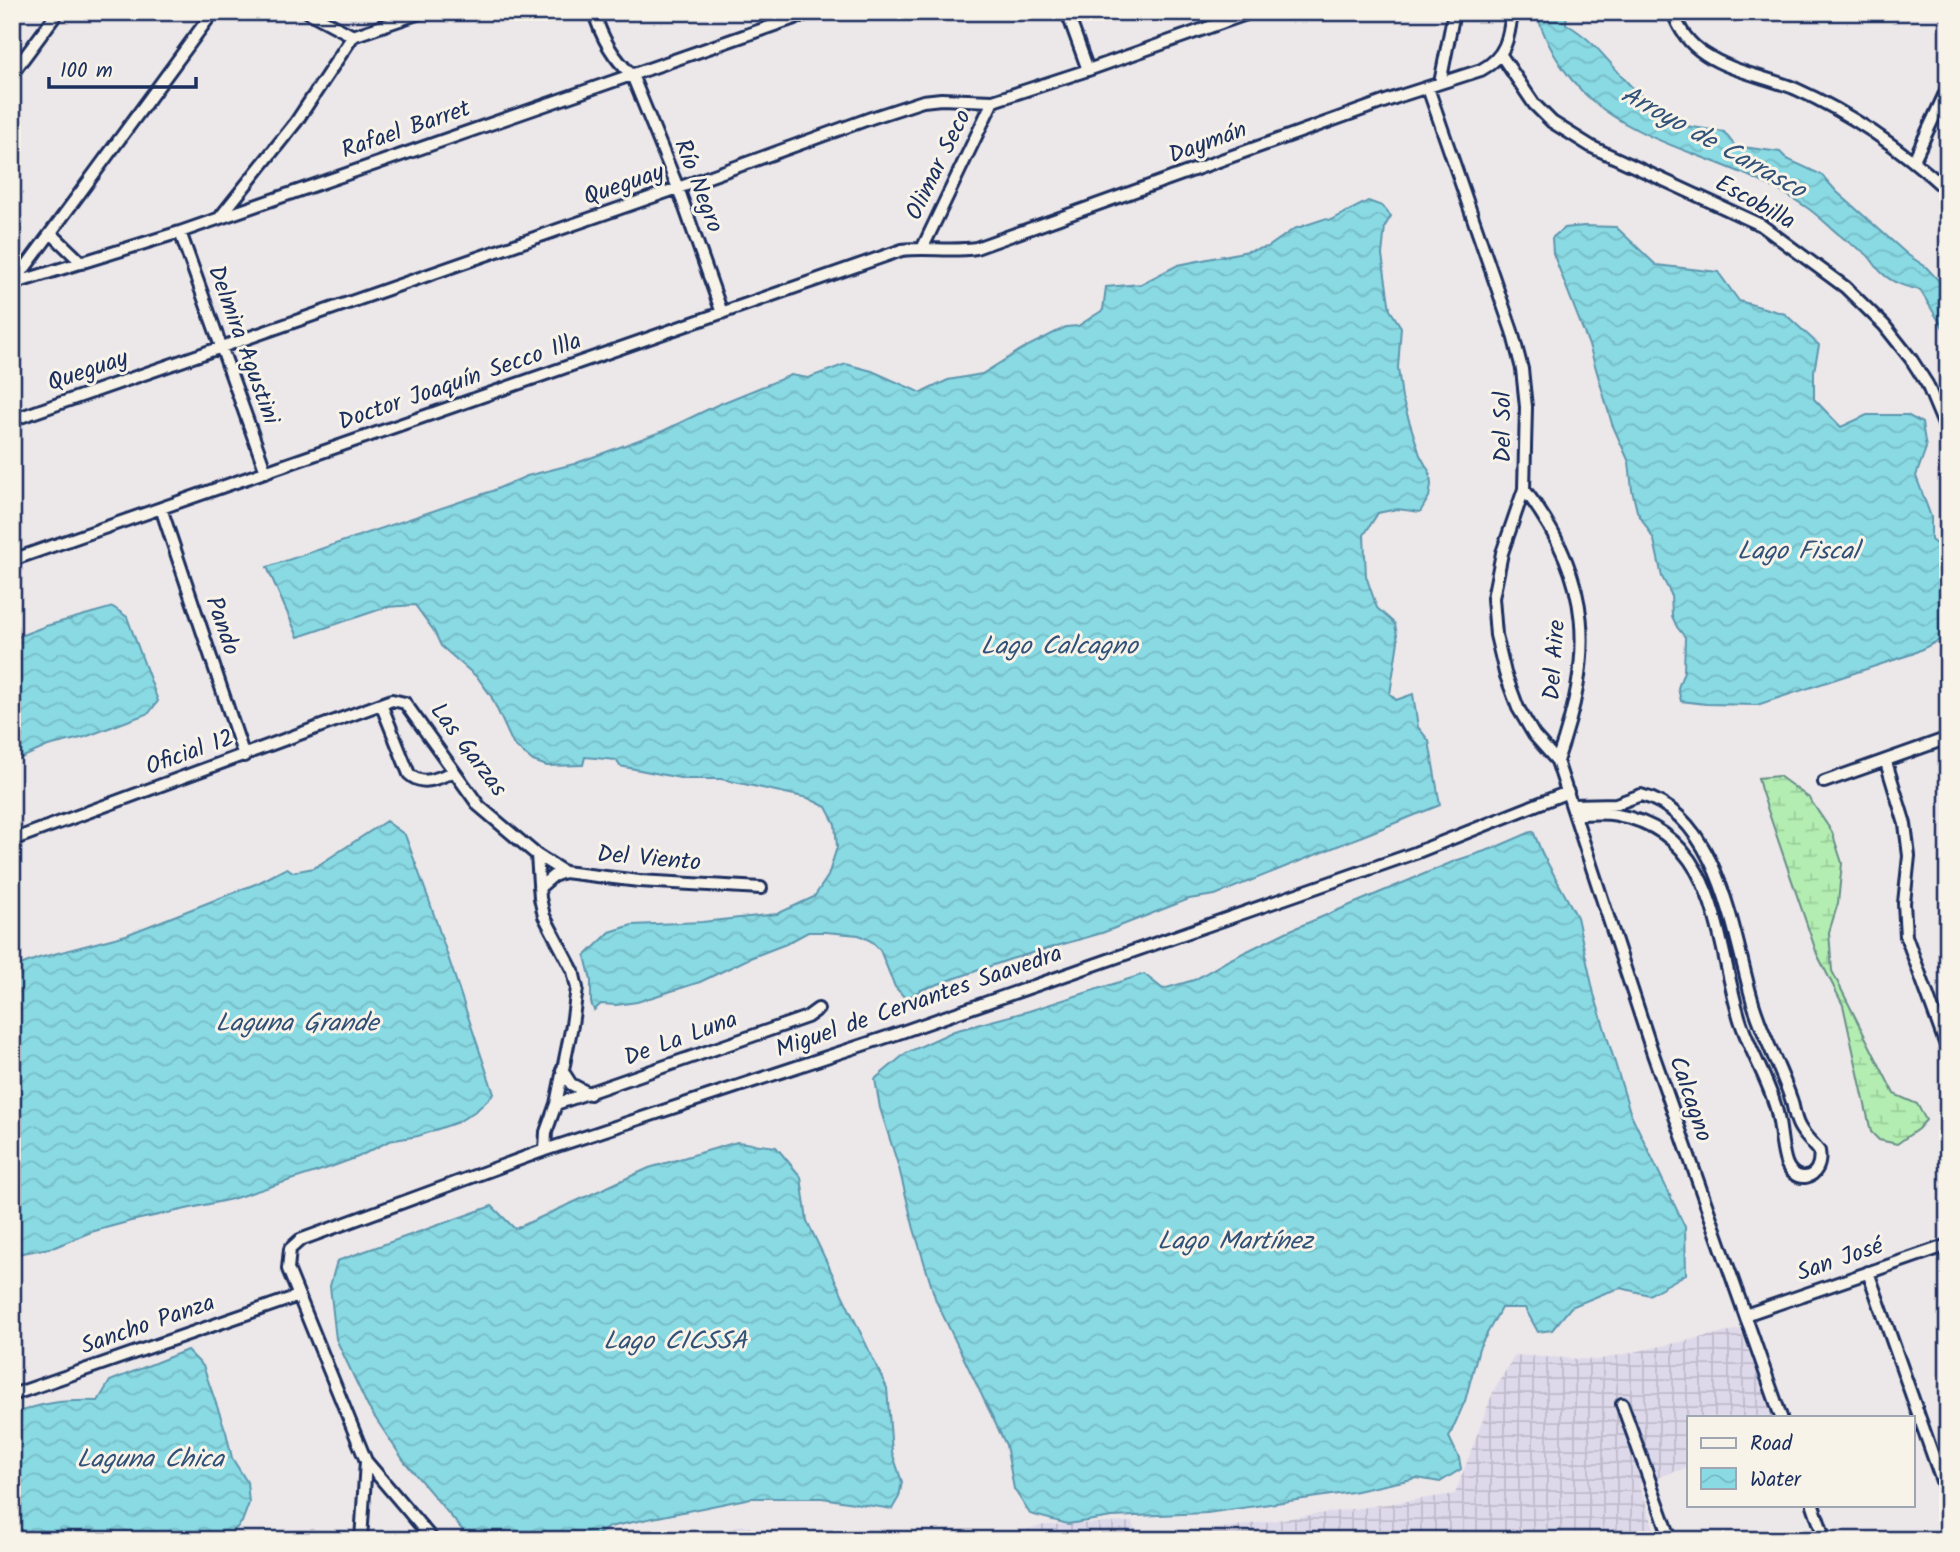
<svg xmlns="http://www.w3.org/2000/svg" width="1960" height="1552" viewBox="0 0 1960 1552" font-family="Kalam,sans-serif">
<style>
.industrial{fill:url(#industrial-grid)}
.wetland{fill:url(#wetland-marsh);stroke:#678e88;stroke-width:2}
.water{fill:url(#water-waves);stroke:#5d96ae;stroke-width:2}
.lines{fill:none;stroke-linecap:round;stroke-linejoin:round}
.minor-casing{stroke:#1b2f5e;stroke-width:16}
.minor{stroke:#f7f3e8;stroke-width:10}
.labels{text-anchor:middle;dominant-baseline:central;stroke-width:6;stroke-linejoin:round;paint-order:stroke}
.street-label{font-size:24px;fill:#1b2f5e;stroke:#f7f3e8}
.water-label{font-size:26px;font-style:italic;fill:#315179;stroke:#f7f3e8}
</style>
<defs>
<pattern id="industrial-grid" width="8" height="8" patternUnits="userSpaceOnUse" patternTransform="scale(1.75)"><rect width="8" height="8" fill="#ded9ea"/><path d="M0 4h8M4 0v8" fill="none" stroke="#bebbcb"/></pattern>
<pattern id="wetland-marsh" width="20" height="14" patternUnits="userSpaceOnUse" patternTransform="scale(1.75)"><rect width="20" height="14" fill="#b3edb1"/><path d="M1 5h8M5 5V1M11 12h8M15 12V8" fill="none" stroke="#99cc9b"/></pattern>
<pattern id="water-waves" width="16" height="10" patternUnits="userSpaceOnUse" patternTransform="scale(1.75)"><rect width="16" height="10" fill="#89dae3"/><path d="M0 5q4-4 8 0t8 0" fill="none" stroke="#76bbc5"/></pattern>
</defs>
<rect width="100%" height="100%" fill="#ece7e9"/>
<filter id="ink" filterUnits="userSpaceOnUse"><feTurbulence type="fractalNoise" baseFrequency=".0143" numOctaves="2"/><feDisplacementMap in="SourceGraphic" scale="14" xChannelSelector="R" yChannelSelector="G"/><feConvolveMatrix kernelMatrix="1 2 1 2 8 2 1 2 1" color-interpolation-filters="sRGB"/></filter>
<g filter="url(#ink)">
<path class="industrial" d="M1740,1329L1774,1417H1689V1467L1639,1484L1658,1540H1141L1455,1494L1493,1392L1515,1355L1597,1360Z
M1132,1522L1139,1540H989L1044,1525Z
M741,1525L790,1540H703Z"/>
<path class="wetland" d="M1779,776L1809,798L1832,832L1842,863L1838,903L1829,932L1832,971L1894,1094L1917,1104L1926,1120L1918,1129L1897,1144L1879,1140L1871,1132L1843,1005L1817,954L1761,790L1758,778Z"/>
<path class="water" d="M1536,12H1567L1566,24C1594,40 1606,59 1627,82C1638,95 1650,97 1657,114L1671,116L1680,125L1724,132L1735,146L1780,152L1787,159L1822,175L1837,192L1908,255L1926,267L1941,283L1939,295L1948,303V336L1920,290C1907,287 1892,283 1882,273C1875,267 1872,258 1865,253C1859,248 1853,246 1847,241C1833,231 1821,217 1806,207C1705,138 1579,151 1536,12Z
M1368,201L1382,206L1391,216L1385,226L1382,255L1390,310L1401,327L1398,368L1402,398L1420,455L1430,473L1431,485L1429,497L1420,512L1397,509L1378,513L1364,535L1366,576L1377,608L1395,624L1398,641L1390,694L1396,700L1413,694L1418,727L1429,741L1440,805L1215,895L1189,899L1102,933L1011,959L921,990L906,999L895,987L880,950L871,941L859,935L825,932H808L786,944L750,958L700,982L637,1002L616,1005L601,1004L594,1010L591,1003V980L585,956L610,932L632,925L702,922L777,914L814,897L828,876L837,847L835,824L826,807L808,798L721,779H685L620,766L616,760L585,757L583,765L547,766L533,761L513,744L491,696L478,678L441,646L434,631L415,605L387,607L298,637L267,567L492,491L527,476L574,464L663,431L717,405L791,375L808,378L846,364L872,371L921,393L948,380L982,374L1022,349L1066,327L1078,326L1103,310L1106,287L1141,284L1178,265L1268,247L1294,229L1324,219L1331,220Z
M1584,226L1616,227L1656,265L1718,272L1739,301L1785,314L1819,345L1814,371V399L1841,427L1867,415H1907L1922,423L1926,448L1916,476L1931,517V540L1948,554V636L1912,654L1757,705L1706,704L1681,701L1678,688L1684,671L1685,637L1677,627L1672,616L1671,594L1662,577L1654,540L1637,511L1632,490L1629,462L1612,424L1590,348L1553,253L1552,238L1564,228Z
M113,607L127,617L158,701L149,713L85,737L48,746L12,762V639L46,626Z
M386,821L405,835L429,900L494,1094L477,1110L458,1122L418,1136L389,1141L358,1157L328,1168L232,1199L131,1221L91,1232L55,1247L12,1255V968L39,958L126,935L258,883L287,868L293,872L314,868Z
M1533,831L1542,853L1577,917L1594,994L1630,1112L1685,1227L1686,1274L1649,1295L1621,1288L1605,1293L1571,1307L1552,1330L1538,1332L1525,1308H1501L1479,1348L1465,1401L1449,1437L1459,1458L1461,1469L1440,1482L1417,1478L1352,1492L1207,1513L1112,1517L1068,1524L1030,1514L1014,1489L1006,1445L936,1301L914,1229L899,1168L880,1108L875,1079L906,1053L954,1031L1029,1011L1144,974L1163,989L1194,980L1229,960L1286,932L1455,861L1494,848Z
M737,1142L776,1147L801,1177L807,1221L887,1388L892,1452L902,1482L899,1497L892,1509L822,1498H751L609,1527L590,1540H471L404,1461L368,1407L336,1339L330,1286L337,1261L492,1206L515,1229L649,1168Z
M187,1350L203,1366L226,1432L232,1458L247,1482L249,1503L242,1522L229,1536L218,1540H12V1415C40,1402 68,1400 98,1401L110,1381Z"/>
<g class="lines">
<defs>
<path id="minor" d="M308,12L353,36
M594,12C601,37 613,58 632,75L678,188L722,313
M1067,12L1088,70
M1673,12C1679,30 1689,44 1705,54C1732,72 1767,77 1796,89C1852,114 1903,150 1948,191
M1501,55L1534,104L1552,122L1592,147L1761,225L1845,287L1884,325L1911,359L1927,384L1948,434
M12,74L58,12
M1440,83L1454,12
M1428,88L1512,331L1522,369L1526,407L1524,489L1502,553L1493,598L1496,635L1505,673L1518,708L1534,735L1557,761L1652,1051L1781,1417
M1914,160L1948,87
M221,216L296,122L353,36L423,12
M180,232L266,472
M51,233L82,263
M923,247L993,101
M12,284L180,232L812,12
M13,284L213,12
M12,420L678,188L871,118L923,101L941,99L993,101L1088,70L1252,12
M1524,489C1594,580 1594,655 1557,761
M161,508L244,756
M12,560L902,250C927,247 951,252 976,248L1400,96L1481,70C1506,57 1509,38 1512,12
M381,704L409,774C423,787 437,778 453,772
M1886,762L1905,824L1909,856L1904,903L1906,936L1948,1051
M1824,782L1948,738
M1572,805L1616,804L1641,795C1718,815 1733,932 1751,996C1760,1031 1778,1062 1790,1096C1794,1106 1794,1117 1799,1126C1804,1136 1813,1143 1819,1151C1824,1181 1792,1187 1785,1159C1780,1140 1781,1120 1774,1102C1764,1071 1746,1044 1738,1013C1716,937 1716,832 1617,815C1604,812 1589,814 1575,814
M12,840L381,704L392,700L405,703L479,806L537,855L540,898L544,916L573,971L577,988L572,1025L556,1104L546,1132L545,1150
M537,855L564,872
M539,888L553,876L564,872L639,881L761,888
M562,1070L571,1084L590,1094
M556,1104L807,1017L818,1009
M1868,1272L1948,1498
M1745,1315L1948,1245
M12,1395L298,1296
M1622,1404L1671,1540
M1813,1505L1825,1540
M361,1540L366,1461
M433,1540L366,1461L288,1269L290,1249L300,1240L545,1150L896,1034L1415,853L1568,792"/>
</defs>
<use href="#minor" class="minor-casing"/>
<use href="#minor" class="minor"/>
</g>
</g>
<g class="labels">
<g class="street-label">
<text transform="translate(406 130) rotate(-19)">Rafael Barret</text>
<text transform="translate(1208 143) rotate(-20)">Daymán</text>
<text transform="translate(939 165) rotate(-64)">Olimar Seco</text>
<text transform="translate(624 185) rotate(-19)">Queguay</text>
<text transform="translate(698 186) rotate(69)">Río Negro</text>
<text transform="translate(1755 203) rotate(29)">Escobilla</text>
<text transform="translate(243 345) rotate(70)">Delmira Agustini</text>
<text transform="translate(88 371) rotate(-19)">Queguay</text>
<text transform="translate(460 382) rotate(-19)">Doctor Joaquín Secco Illa</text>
<text transform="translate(1503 427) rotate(-90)">Del Sol</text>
<text transform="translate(222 626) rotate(71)">Pando</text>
<text transform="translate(1555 660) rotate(-86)">Del Aire</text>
<text transform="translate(468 750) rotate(53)">Las Garzas</text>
<text transform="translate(190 753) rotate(-20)">Oficial 12</text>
<text transform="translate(649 859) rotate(5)">Del Viento</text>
<text transform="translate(919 1002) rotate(-19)">Miguel de Cervantes Saavedra</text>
<text transform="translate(681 1039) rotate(-20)">De La Luna</text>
<text transform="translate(1690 1099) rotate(71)">Calcagno</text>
<text transform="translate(1840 1260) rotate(-19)">San José</text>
<text transform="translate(148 1325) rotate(-19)">Sancho Panza</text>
</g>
<g class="water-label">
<text transform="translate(1713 143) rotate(29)">Arroyo de Carrasco</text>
<text x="1798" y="552">Lago Fiscal</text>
<text x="1059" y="647">Lago Calcagno</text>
<text x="297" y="1024">Laguna Grande</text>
<text x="1235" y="1242">Lago Martínez</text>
<text x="675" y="1342">Lago CICSSA</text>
<text x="150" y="1460">Laguna Chica</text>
</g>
</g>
<rect width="1960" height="1552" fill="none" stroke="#f7f3e8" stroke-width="42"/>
<rect x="21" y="21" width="1918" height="1510" fill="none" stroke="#1b2f5e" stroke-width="2.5" filter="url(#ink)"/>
<rect x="1687" y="1416" width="228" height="91" fill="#f7f3e8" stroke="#9fa5b1" stroke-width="2"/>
<rect x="1701" y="1438" width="35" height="10" fill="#f7f3e8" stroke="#9fa5b1" stroke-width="2"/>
<text x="1750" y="1450" font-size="21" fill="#1b2f5e">Road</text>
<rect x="1701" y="1468" width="35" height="21" fill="url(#water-waves)" stroke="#9fa5b1" stroke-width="2"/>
<text x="1750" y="1486" font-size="21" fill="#1b2f5e">Water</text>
<path d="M49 77v10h147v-10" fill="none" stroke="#1b2f5e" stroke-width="3.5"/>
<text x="60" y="77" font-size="21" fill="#1b2f5e" stroke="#f7f3e8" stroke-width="5" paint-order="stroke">100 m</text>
</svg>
